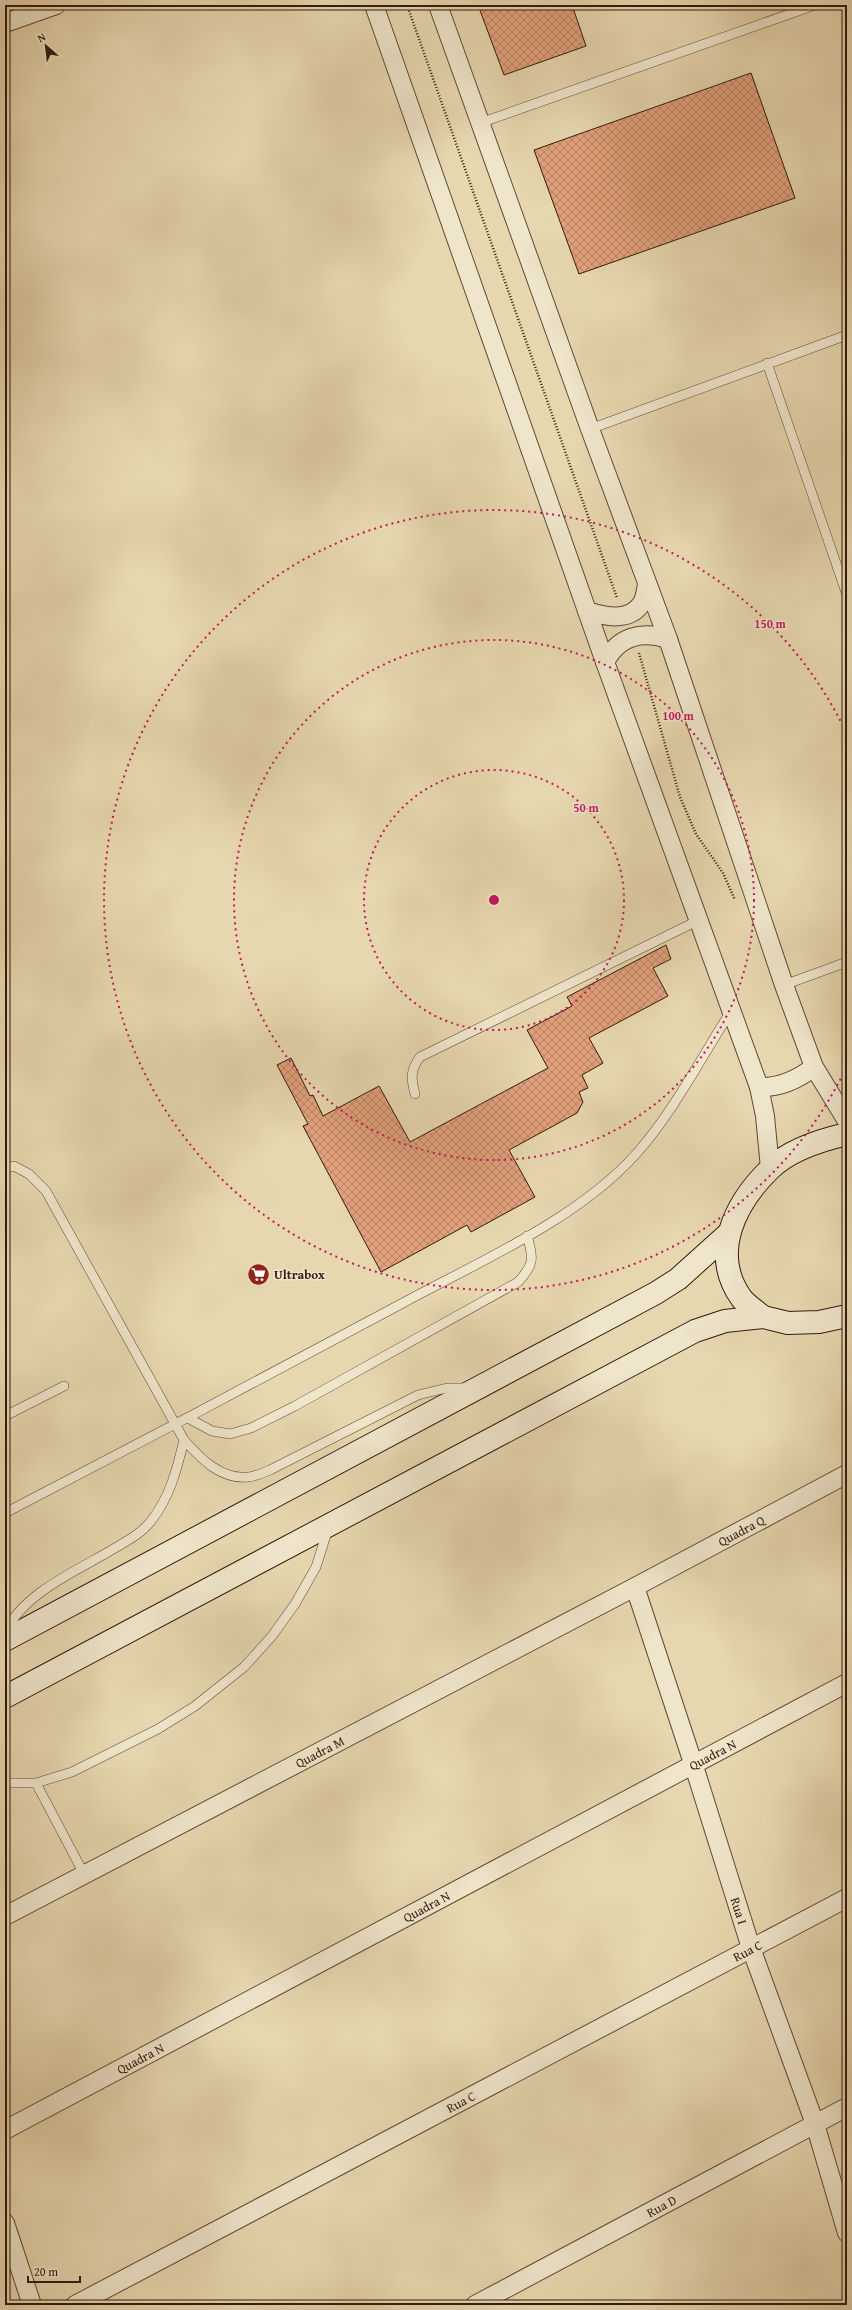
<svg xmlns="http://www.w3.org/2000/svg" width="852" height="2310" viewBox="0 0 852 2310" font-family="'Gentium Book Plus',serif">
<style>
.building{fill:url(#building-cross-hatch);stroke:#321a0d}
.lines{fill:none;stroke-linecap:round;stroke-linejoin:round}
.lane-casing{stroke:#5f4936;stroke-width:10}
.street-casing{stroke:#5f4936;stroke-width:20}
.secondary-casing{stroke:#321a0d;stroke-width:24}
.path{stroke:#321a0d;stroke-width:2.5;stroke-dasharray:1 2;stroke-linecap:butt}
.lane{stroke:#efe5cb;stroke-width:9}
.street{stroke:#efe5cb;stroke-width:18}
.secondary{stroke:#efe5cb;stroke-width:22}
.ring{fill:none;stroke:#c2185b;stroke-width:2;stroke-dasharray:2 4}
.labels{text-anchor:middle;dominant-baseline:central;stroke-width:3;stroke-linejoin:round;paint-order:stroke}
.poi-label{font-size:13px;font-weight:bold;fill:#321a0d;stroke:#efe5cb;text-anchor:start}
.street-label{font-size:13px;fill:#321a0d;stroke:#efe5cb}
.centre{fill:#c2185b;stroke:#efe5cb;stroke-width:2}
.ring-label{font-size:12px;text-anchor:middle;font-weight:bold;fill:#c2185b;stroke:#efe5cb;stroke-width:3;stroke-linejoin:round;paint-order:stroke}
</style>
<defs>
<pattern id="building-cross-hatch" width="8" height="8" patternUnits="userSpaceOnUse"><rect width="8" height="8" fill="#e2a17c"/><path d="M0 0l8 8M0 8l8-8" fill="none" stroke="#b88264"/></pattern>
</defs>
<rect width="100%" height="100%" fill="#e7d7af"/>
<filter id="stains"><feTurbulence type="fractalNoise" baseFrequency=".005" numOctaves="4"/><feColorMatrix values="0 0 0 0 .2 0 0 0 0 .09 0 0 0 0 .02 0 0 0 .5 -.17"/></filter>
<radialGradient id="worn" r=".72"><stop offset=".6" stop-color="#630" stop-opacity="0"/><stop offset="1" stop-color="#630" stop-opacity=".3"/></radialGradient>
<path class="building" d="M478,5H572L586,46L504,75Z
M751,73L795,198L579,274L534,150Z
M666,945L671,959L653,968L668,996L589,1038L603,1063L582,1075L588,1088L579,1092L583,1102L577,1113L509,1150L535,1197L471,1232L467,1225L381,1272L303,1126L308,1124L277,1065L291,1058L310,1096L313,1095L323,1116L379,1086L410,1142L548,1068L527,1030L572,1006L567,997Z"/>
<g class="lines">
<defs>
<path id="lane" d="M480,123L815,5
M767,363L847,595
M590,429L847,335
M784,985L847,962
M415,1094C411,1079 410,1070 420,1057L699,920
M5,1169L14,1166L29,1174L46,1191L184,1440C201,1459 221,1480 249,1477C256,1476 263,1473 270,1470L418,1395L447,1388H467
M5,1416L64,1386
M188,1418L212,1431L230,1434L251,1428L295,1406L518,1282C534,1265 534,1258 527,1236
M5,1513C138,1444 269,1375 401,1304C478,1262 577,1220 636,1154C674,1111 701,1058 731,1011
M5,1632C26,1591 77,1571 115,1548C127,1541 142,1533 151,1521C170,1497 177,1469 184,1440
M5,1783H36L72,1772L158,1729L195,1706L244,1667L272,1636L295,1604L316,1567L328,1529
M36,1783L84,1874"/>
<g id="street">
<path d="M374,5L605,662L759,1087L765,1116L770,1168"/>
<path d="M438,5L590,429L668,639L784,985L814,1067L847,1121"/>
<path d="M5,23L56,5"/>
<path d="M587,611C606,617 630,622 642,603C645,598 646,590 647,584"/>
<path d="M605,662C618,637 641,630 668,639"/>
<path d="M759,1087C780,1088 797,1080 814,1067"/>
<path id="s1" d="M635,1587L693,1763L751,1948L815,2124L847,2233"/>
<path id="s2" d="M5,1916L635,1587L847,1474"/>
<path id="s3" d="M5,2130L847,1683"/>
<path d="M5,2223L32,2305"/>
<path id="s4" d="M75,2305L847,1898"/>
<path id="s5" d="M475,2305L847,2107"/>
</g>
<path id="secondary" d="M763,1317C756,1311 747,1305 742,1299C709,1254 735,1203 770,1169C789,1150 821,1140 847,1134
M5,1640L656,1293L678,1279L728,1234
M5,1697L695,1331L725,1321L763,1317L788,1323L819,1322L847,1316"/>
</defs>
<use href="#lane" class="lane-casing"/>
<use href="#street" class="street-casing"/>
<use href="#secondary" class="secondary-casing"/>
<path class="path" d="M407,5L617,598
M639,653L680,797L696,834L723,873L735,900"/>
<use href="#lane" class="lane"/>
<use href="#street" class="street"/>
<use href="#secondary" class="secondary"/>
</g>
<g class="ring">
<circle cx="494" cy="900" r="130"/>
<circle cx="494" cy="900" r="260"/>
<path d="M846 1068A390 390 0 1 1 846 732"/>
</g>
<defs>
<symbol id="supermarket-disc" viewBox="-11 -11 22 22"><circle r="9.5" fill="#8f2418" stroke="#efe5cb"/><path d="M-6-5.5h2.5l.6 2H6L4.5 2H-2.5L-4.4-4H-6ZM-1.5 3.2a1.3 1.3 0 1 0 .1 0ZM3 3.2a1.3 1.3 0 1 0 .1 0Z" fill="#fff"/></symbol>
</defs>
<g fill-rule="evenodd">
<use href="#supermarket-disc" x="246" y="1262" width="25" height="25"/>
</g>
<g class="labels">
<g class="poi-label">
<text x="274" y="1274">Ultrabox</text>
</g>
<g class="street-label">
<text stroke="none"><textPath href="#s2" startOffset="831">Quadra Q</textPath></text>
<text stroke="none"><textPath href="#s2" startOffset="355">Quadra M</textPath></text>
<text stroke="none"><textPath href="#s3" startOffset="801">Quadra N</textPath></text>
<text stroke="none"><textPath href="#s3" startOffset="477">Quadra N</textPath></text>
<text stroke="none"><textPath href="#s1" startOffset="340">Rua I</textPath></text>
<text stroke="none"><textPath href="#s4" startOffset="760">Rua C</textPath></text>
<text stroke="none"><textPath href="#s3" startOffset="153">Quadra N</textPath></text>
<text stroke="none"><textPath href="#s4" startOffset="436">Rua C</textPath></text>
<text stroke="none"><textPath href="#s5" startOffset="211">Rua D</textPath></text>
</g>
</g>
<circle cx="494" cy="900" r="6" class="centre"/>
<g class="ring-label">
<text x="770" y="628">150 m</text>
<text x="678" y="720">100 m</text>
<text x="586" y="812">50 m</text>
</g>
<rect width="852" height="2310" fill="none" stroke="#e7d7af" stroke-width="20"/>
<rect x="6" y="6" width="840" height="2298" fill="none" stroke="#321a0d" stroke-width="2"/>
<rect x="10" y="10" width="832" height="2290" fill="none" stroke="#321a0d"/>
<g transform="translate(46 46) rotate(332)" stroke="#efe5cb" stroke-width="3" paint-order="stroke">
<path d="M0-3L7 15L0 10L-7 15Z" fill="#321a0d"/>
<text y="-6" font-size="11" font-weight="bold" text-anchor="middle" fill="#321a0d">N</text>
</g>
<path d="M28 2276v6h52v-6" fill="none" stroke="#321a0d" stroke-width="2"/>
<text x="34" y="2276" font-size="12" fill="#321a0d" stroke="#efe5cb" stroke-width="3" paint-order="stroke">20 m</text>
<rect width="100%" height="100%" filter="url(#stains)"/>
<rect width="100%" height="100%" fill="url(#worn)"/>
</svg>
